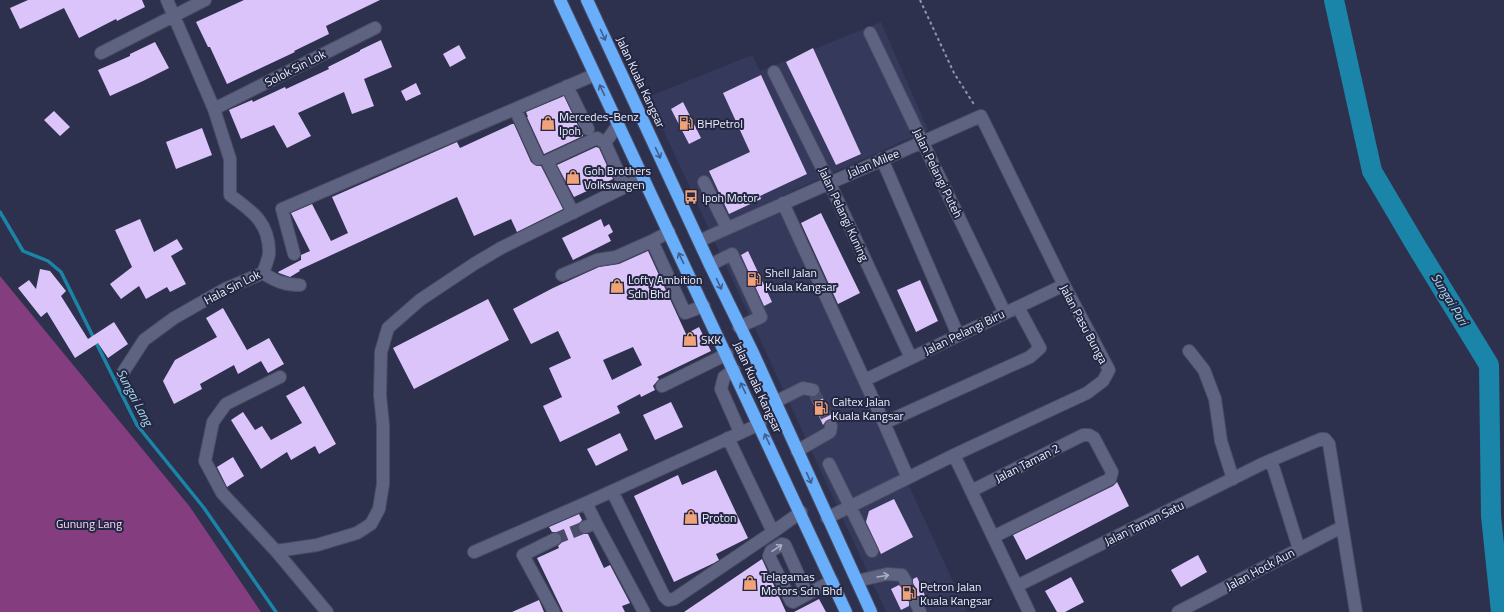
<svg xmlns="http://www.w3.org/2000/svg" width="1504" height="612" viewBox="0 0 1504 612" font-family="'Titillium Web',sans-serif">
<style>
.built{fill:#35395b}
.forest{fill:#843e7f}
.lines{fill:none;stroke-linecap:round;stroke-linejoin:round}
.stream{stroke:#1a85a8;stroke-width:3.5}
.river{stroke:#1a85a8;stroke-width:20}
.building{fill:#dbc4fa;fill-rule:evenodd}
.minor-tunnel{stroke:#4a4d67;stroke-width:12;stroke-dasharray:12 6;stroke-linecap:butt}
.minor-casing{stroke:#4a4c62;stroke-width:14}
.highway-casing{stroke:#4a4c62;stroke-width:14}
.path{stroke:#9295a9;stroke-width:2;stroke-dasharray:3 3;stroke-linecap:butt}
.minor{stroke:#5f6382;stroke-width:12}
.highway{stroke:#69aefb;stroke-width:12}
.oneway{stroke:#405d8c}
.oneway2{stroke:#acafc5}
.labels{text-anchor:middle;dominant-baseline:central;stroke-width:4;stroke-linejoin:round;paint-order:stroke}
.street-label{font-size:12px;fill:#ebeefc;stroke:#242742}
.poi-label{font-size:12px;fill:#ebeefc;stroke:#242742;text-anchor:start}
.park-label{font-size:12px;fill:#fed6f9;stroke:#242742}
.water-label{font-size:13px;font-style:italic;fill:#a7ddf4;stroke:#242742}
</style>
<rect width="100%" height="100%" fill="#2e314d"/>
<path class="built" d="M881,22L928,130L777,198L967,612H886L648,97L752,55L760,71Z"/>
<path class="forest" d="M0,276L190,507L261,612H0Z"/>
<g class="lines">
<path class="stream" d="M0,212L23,251L48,261L61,272L137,425L204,508L276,612"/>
<path class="river" d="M1334,0L1372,171L1415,244L1489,365L1491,516L1501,612"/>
</g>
<path class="building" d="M28,0H142L145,7L117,21L116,19L79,38L64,8L20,29L10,8Z
M244,0H380L326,26L329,34L294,51L295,52L227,84L210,47H208L196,22Z
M381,40L392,67L364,79L374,106L352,114L344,92L298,113L311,136L287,148L274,125L241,139L229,110L252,100L253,102L285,87L286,89L329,69L328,67L360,51V50Z
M155,42L169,68L143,81L110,96L98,70L130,56V54Z
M459,45L466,58L450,67L443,54Z
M813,48L861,154L836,165L786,62Z
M761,75L807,174L760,196L761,199L729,214L709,171L750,152L723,93Z
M416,83L421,94L406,101L401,91Z
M564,96L583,136L544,154L527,117H528L526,112Z
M683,102L701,138L689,144L671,109Z
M54,111L70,127L60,136L44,120Z
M512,124H514L531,162L537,166H541L563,209L517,232L511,219L474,236L457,197L299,270L300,271L290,277L279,273L278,272L301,260V255L310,251L291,213L312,204L331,241L348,233L332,197L457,142L460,148Z
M202,128L212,155L176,169L166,142Z
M596,147L599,148L613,179L574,197L557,165Z
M821,213L860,293L838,304L801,223Z
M140,219L154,252L177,239L183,249L171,256L186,284L170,292L167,287L146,299L139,286L121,299L110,284L132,267L115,230Z
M601,219L604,227L609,224L613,232L608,235L611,241L573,260L562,238Z
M648,251L686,334L699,327L711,351L657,377L659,379L653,386L655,390L641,397L640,394L617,406L620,413L560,442L543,406L562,397L549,368L571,358L558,331L531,344L513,309L553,288L599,267L619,264ZM633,347L642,365L612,380L603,360Z
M748,251L772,302L764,306L741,255Z
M40,269L50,271L66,291L61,296L88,339L114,322L128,344L108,358L98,343L75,358L47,312L41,317L18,288L29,280L36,289Z
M920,280L938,321L916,332L897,290Z
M488,299L509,340L414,389L393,348Z
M223,308L247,350L269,338L284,364L268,373L261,361L238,374L234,365L200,384L202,389L174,404L163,381L175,360L217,337L206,318Z
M304,386L336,444L319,454L315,446L291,460L287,452L261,469L231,420L243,412L255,430L262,426L271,440L302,423L286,396Z
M820,393L833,419L826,421L823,425L810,397H816Z
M671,402L683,427L655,440L643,415Z
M620,433L628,450L596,466L587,449Z
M233,457L244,476L227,487L217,467Z
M716,470L748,538L716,554L719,560L714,563L674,582L634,496L678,475L682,485Z
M1117,482L1129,506L1026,560L1013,535L1113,486Z
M894,499L913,537L881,554L866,522L869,511Z
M579,514L582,520L578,525V530L583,534H588L604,568L610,565L630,603L622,606L625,612H563L537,558L559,548L558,546L561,543V535L556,532H552L549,527Z
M1198,555L1207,572L1181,587L1171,570Z
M762,559L786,612H684Z
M917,577L926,598L923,600L917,596H913L909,602V606L901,610L891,589L899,585L903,589H909L913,585V579Z
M1071,577L1084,602L1065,612H1057L1045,591Z
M819,599L826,612H794Z
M539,600L544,612H512Z"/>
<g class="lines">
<path class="minor-tunnel" d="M813,390L831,426
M555,539L585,527
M906,582L916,603"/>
<defs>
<path id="minor" d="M870,33L1005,313
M101,53L205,0
M774,72L829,182L911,358
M567,86L588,129
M214,109L375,28
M515,109L538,159
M618,125L605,143L625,187
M882,159L958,335
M704,182L727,228
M783,203L884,423L1030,357L1040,348L1018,307
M573,213L547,161L597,138L605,143
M669,232L652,241L685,313L704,306
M699,241L981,116L1064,285L1109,370L1103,381L1087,393L954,455L827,518
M294,254L282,209L594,75
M710,265L732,254L761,317L739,327
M263,273C275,281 285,285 300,285
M562,275L597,260L616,257L652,241
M1189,351L1204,370L1215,399L1221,441L1233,479
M734,370L724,377L721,389L740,432
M122,374L144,340L174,318L225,289L263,273C265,267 268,260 269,254C270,223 252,211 230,195V159L214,109L167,0
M280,377L226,404L213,422L205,461L222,493L276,551L327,612
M865,380L1064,285
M662,386L727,354
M775,402L803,388L813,390
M884,423L908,478
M728,438L773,532L801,512
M797,451L830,432L831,426
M954,455L1029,612
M1271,460L1299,549
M829,464L872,551
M612,491L664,596L668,600L674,599L773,532
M971,491L1083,435H1089L1094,438L1112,472L1110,479L993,537
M596,523L644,612
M585,527L596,523L586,503
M276,551L317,545L357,533L371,524L379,509L383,484V425L380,395L381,352L388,328L420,300L474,264L501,248L643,178
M474,552L586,503L760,424
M857,581L887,574L902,575L906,582
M1017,586L1262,464L1321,439H1325L1329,444L1356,612
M807,594L785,545L782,544L771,551L769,556L791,601L793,602C806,595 819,588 832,581
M916,603L920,612
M554,612L523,555L555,539
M1178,612L1336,530H1343"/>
<path id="highway" d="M560,0C654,205 752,407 846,612
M587,0L710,265L753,353L871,612"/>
</defs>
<use href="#minor" class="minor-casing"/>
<use href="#highway" class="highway-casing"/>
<path class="path" d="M920,0L954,73L975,106"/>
<use href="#minor" class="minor"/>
<use href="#highway" class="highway"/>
</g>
<defs><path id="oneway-shaft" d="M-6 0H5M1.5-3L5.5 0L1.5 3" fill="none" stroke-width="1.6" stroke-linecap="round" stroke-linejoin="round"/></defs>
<g class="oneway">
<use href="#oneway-shaft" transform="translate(603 35) rotate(65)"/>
<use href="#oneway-shaft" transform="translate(602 90) rotate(-115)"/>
<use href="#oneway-shaft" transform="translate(658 153) rotate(65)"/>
<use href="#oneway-shaft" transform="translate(681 258) rotate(-116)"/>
<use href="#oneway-shaft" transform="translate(719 284) rotate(65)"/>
<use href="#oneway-shaft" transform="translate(743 388) rotate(-116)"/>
<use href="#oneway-shaft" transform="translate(767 439) rotate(-115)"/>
<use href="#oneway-shaft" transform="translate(809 478) rotate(66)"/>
</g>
<g class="oneway2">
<use href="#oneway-shaft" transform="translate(777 548) rotate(-34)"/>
<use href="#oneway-shaft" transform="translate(883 576) rotate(-9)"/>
</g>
<defs>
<symbol id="shop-bare" viewBox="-9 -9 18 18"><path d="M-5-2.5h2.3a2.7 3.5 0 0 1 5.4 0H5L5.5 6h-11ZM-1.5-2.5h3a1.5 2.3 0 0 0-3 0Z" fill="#f0a279" stroke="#242742" stroke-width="2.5" paint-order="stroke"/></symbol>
<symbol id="fuel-bare" viewBox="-9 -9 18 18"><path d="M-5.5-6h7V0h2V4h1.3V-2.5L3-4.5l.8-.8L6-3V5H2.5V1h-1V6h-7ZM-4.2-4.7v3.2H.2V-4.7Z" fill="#f0a279" stroke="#242742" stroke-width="2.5" paint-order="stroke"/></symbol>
<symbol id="bus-bare" viewBox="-9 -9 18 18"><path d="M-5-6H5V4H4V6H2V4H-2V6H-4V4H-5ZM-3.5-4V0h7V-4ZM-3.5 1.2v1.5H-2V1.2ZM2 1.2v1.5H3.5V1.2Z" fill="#f0a279" stroke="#242742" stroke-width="2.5" paint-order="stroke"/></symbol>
</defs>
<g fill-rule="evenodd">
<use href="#shop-bare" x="538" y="113" width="20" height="20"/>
<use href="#fuel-bare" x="676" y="113" width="20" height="20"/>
<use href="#shop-bare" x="563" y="167" width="20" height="20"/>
<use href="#bus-bare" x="681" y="187" width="20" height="20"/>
<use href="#fuel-bare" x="744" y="269" width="20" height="20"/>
<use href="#shop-bare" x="607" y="276" width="20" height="20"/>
<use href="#shop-bare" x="680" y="329" width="20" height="20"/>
<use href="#fuel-bare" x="811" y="398" width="20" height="20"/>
<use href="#shop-bare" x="681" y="507" width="20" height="20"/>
<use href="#shop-bare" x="740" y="573" width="20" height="20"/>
<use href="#fuel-bare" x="899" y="583" width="20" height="20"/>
</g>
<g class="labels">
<g class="street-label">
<text transform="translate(295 68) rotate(-27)">Solok Sin Lok</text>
<text transform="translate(641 82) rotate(65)">Jalan Kuala Kangsar</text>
<text transform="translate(873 163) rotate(-23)">Jalan Milee</text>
<text transform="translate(938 173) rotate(64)">Jalan Pelangi Puteh</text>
<text transform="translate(844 214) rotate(65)">Jalan Pelangi Kuning</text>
<text transform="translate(232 287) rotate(-27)">Hala Sin Lok</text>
<text transform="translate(1084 324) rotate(62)">Jalan Pasu Bunga</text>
<text transform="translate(964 332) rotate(-26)">Jalan Pelangi Biru</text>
<text transform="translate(758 387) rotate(65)">Jalan Kuala Kangsar</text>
<text transform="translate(1027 463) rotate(-27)">Jalan Taman 2</text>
<text transform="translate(1144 523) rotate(-26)">Jalan Taman Satu</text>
<text transform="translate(1260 569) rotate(-28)">Jalan Hock Aun</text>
</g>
<g class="poi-label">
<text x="559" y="116">Mercedes-Benz<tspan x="559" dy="14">Ipoh</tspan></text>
<text x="697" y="123">BHPetrol</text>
<text x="584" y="170">Goh Brothers<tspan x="584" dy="14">Volkswagen</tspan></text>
<text x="702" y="197">Ipoh Motor</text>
<text x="765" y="272">Shell Jalan<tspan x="765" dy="14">Kuala Kangsar</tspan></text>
<text x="628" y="279">Lofty Ambition<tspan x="628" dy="14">Sdn Bhd</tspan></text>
<text x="701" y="339">SKK</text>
<text x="832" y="401">Caltex Jalan<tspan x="832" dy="14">Kuala Kangsar</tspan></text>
<text x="702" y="517">Proton</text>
<text x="761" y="576">Telagamas<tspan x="761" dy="14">Motors Sdn Bhd</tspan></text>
<text x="920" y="586">Petron Jalan<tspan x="920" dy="14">Kuala Kangsar</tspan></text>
</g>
<g class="park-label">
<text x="89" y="523">Gunung Lang</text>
</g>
<g class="water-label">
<text transform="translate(1450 299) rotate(59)">Sungai Pari</text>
<text transform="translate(135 397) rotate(62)">Sungai Lang</text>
</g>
</g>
</svg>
